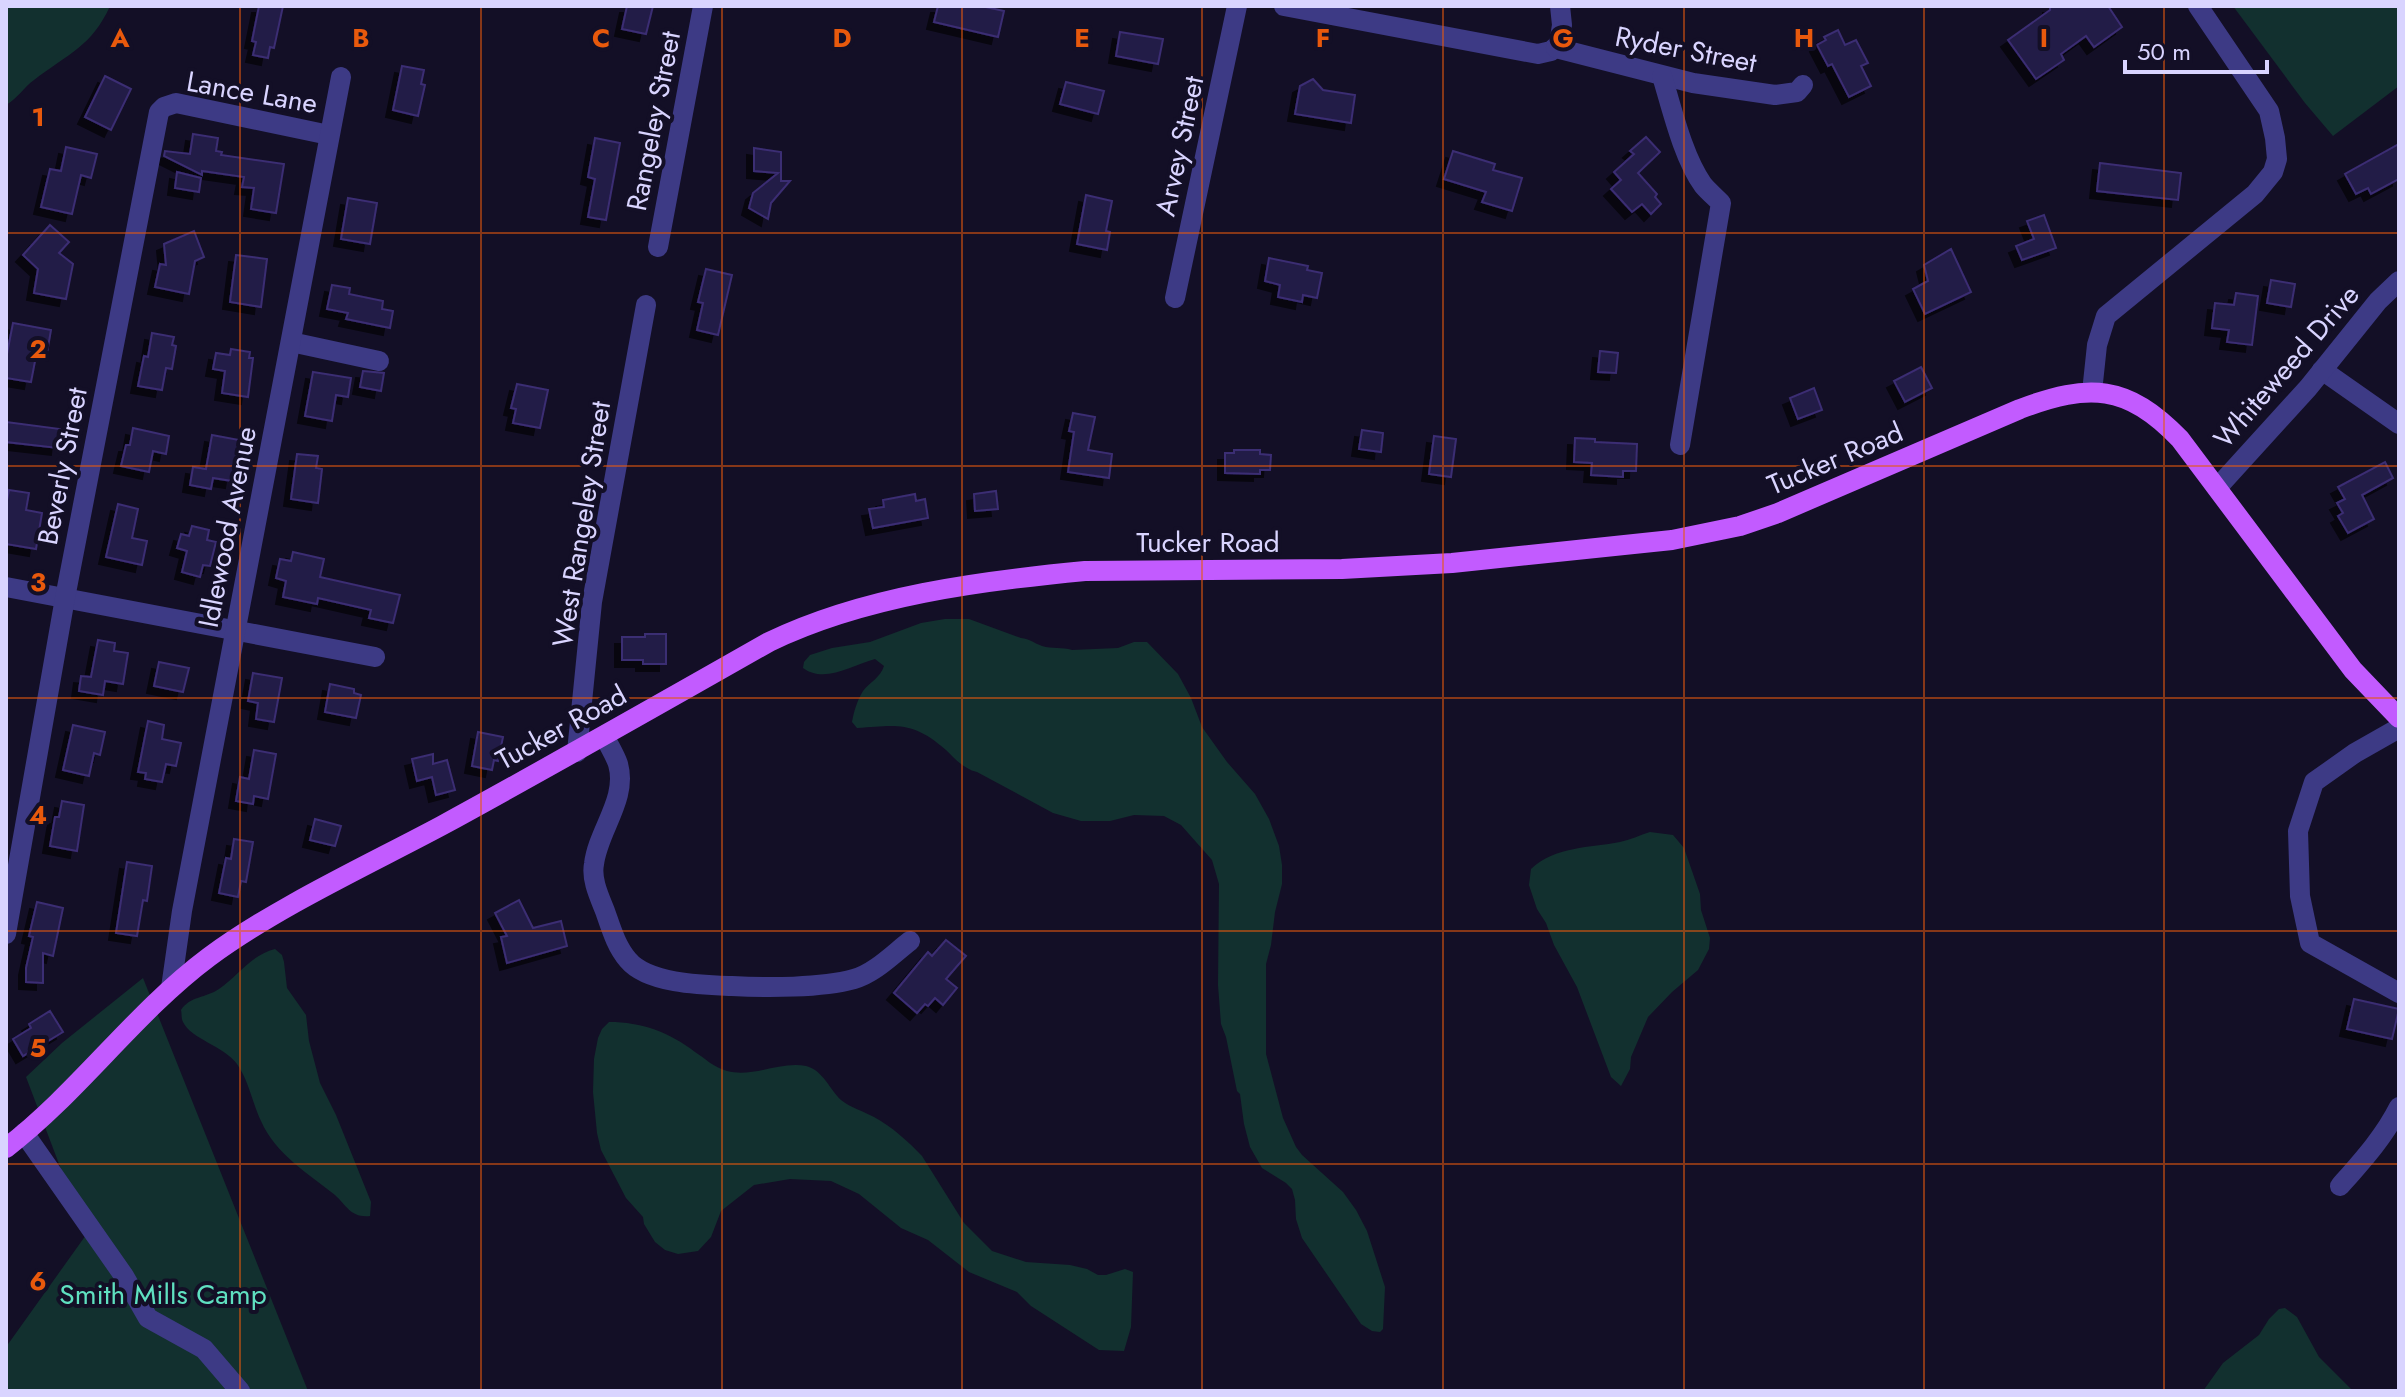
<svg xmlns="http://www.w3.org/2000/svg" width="2405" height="1397" viewBox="0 0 2405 1397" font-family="Jost,sans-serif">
  <defs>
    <filter id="shadow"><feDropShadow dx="-7" dy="7" stdDeviation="0" flood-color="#0009"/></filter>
  </defs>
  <rect width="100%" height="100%" fill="#130f26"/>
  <!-- green -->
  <g fill="#12302f">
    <path d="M6 6H110C92 46 68 54 34 80 24 87 17 99 6 105Z"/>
    <polygon points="2233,6 2399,6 2399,86 2333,136 2305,103"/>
    <path d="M945 619H969L1021 638C1030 639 1034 643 1042 646 1052 649 1062 647 1072 650L1118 648 1134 642H1147L1178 674 1191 698 1202 727 1227 762 1255 794 1269 819 1279 846 1282 865V884L1275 912 1271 945 1266 964V1054L1283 1118 1296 1147 1302 1155 1343 1192 1356 1210 1367 1231 1385 1287 1383 1329 1380 1332 1372 1331 1361 1324 1302 1238 1296 1219 1295 1200 1292 1189 1286 1183 1262 1168 1250 1147 1244 1124 1240 1094 1237 1091 1226 1037 1221 1024 1218 985 1219 884 1212 860 1181 825 1164 816 1134 815 1110 821H1081L1053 813 977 772C964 769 955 759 946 750 913 721 898 725 857 728L852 722C854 711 857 701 863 691 870 682 880 678 884 666L875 659C852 665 825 684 803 668L804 662 810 655 832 648 870 642 921 623Z"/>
    <path d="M1650 832 1673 835 1684 848 1700 894 1701 910 1710 938 1709 949 1698 970 1672 992 1648 1017 1631 1057 1630 1069 1621 1086 1611 1077 1577 987 1554 945 1546 923 1537 909 1529 885 1531 869C1555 846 1590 848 1620 842 1630 840 1640 835 1650 832Z"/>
    <path d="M275 949 282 955 284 962 287 988 306 1015 309 1041 320 1083 336 1115 371 1202 370 1216C351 1218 347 1206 335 1195 308 1173 276 1155 261 1121 252 1102 249 1081 237 1064 224 1046 191 1039 183 1022 181 1018 182 1014 181 1010 190 996 206 998 219 989 239 975 251 955 275 949Z"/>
    <polygon points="143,978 308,1391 6,1391 6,1347 86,1235 26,1077 62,1043"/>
    <path d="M609 1022C642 1022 669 1032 695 1052 706 1059 713 1067 727 1071 753 1078 780 1061 806 1066 823 1070 830 1090 841 1100 851 1108 863 1111 874 1117 891 1126 909 1142 922 1156L964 1223 992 1251 1026 1262 1070 1265 1087 1269 1098 1275H1106L1125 1269 1133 1272 1131 1327 1124 1351 1099 1350 1031 1306 1017 1292 969 1272 928 1240 901 1228 859 1194 831 1181 790 1179 754 1185 721 1211 711 1237 698 1251 678 1254 665 1250 655 1242 644 1224 643 1217 626 1198 601 1150 597 1133 593 1092 594 1059 598 1038 602 1029Z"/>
    <polygon points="2285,1308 2297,1317 2319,1357 2353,1391 2203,1391 2223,1363 2259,1335 2269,1319 2279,1309"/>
  </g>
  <!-- building -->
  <g fill="#241b47" stroke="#3b2d73" stroke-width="2" filter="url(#shadow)">
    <polygon points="259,6 283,6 274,48 270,47 268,58 253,55 256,42 252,41"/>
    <polygon points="627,6 653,6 646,34 622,29"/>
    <polygon points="938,6 981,6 1004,11 998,37 934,22"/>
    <polygon points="2050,6 2108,6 2122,27 2094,47 2086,36 2061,54 2064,60 2036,79 2008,40 2050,10"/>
    <polygon points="1838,30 1845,45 1856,40 1868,63 1861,66 1871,86 1849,97 1832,64 1828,66 1817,45 1826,40 1824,37"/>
    <polygon points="1120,32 1163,39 1158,64 1116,56"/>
    <polygon points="402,66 424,70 421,84 425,85 418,116 393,110"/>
    <polygon points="105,76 131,89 111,130 85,117"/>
    <polygon points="1313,79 1323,90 1355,95 1351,123 1295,114 1300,86"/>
    <polygon points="1066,82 1104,91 1098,114 1060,104"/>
    <polygon points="193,134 218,138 216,151 222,152 221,155 284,164 276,213 251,209 254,188 242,187 244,177 202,171 202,175 164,156 165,151 190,154"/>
    <polygon points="1646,137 1660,152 1638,173 1657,194 1655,197 1661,204 1651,214 1642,204 1632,212 1611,189 1621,180 1614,172 1634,154 1630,151"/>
    <polygon points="595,138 620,143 606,220 588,217 595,179 588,177"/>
    <polygon points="2399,144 2399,179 2371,194 2368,188 2356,194 2345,174"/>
    <polygon points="66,147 97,154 91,178 81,175 72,214 41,207 50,169 61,171"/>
    <polygon points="754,148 781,152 781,181 790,181 771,203 768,219 749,208 753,193 778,173 754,171"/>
    <polygon points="1453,151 1495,164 1493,170 1522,178 1512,211 1482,202 1486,192 1444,179"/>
    <polygon points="2100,163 2181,173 2178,200 2097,191"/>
    <polygon points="177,172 201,178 199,192 175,188"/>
    <polygon points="1086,195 1112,201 1106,231 1110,232 1107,250 1077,244"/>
    <polygon points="348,198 377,203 370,244 341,239"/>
    <polygon points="2044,215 2056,248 2022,260 2016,246 2034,239 2027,221"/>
    <polygon points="50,225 69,242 59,253 73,264 66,299 34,293 38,269 23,255"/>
    <polygon points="194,231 204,257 195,261 189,294 155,287 160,264 166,265 164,244"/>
    <polygon points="1951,249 1971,292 1925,314 1913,289 1928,281 1924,265"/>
    <polygon points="236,255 267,259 261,307 230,302"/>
    <polygon points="1269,258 1308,266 1307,270 1322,273 1317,298 1303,295 1302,302 1278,297 1280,285 1265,281"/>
    <polygon points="706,269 732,275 718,335 697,330 703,303 698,302"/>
    <polygon points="2271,280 2295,284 2291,307 2267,303"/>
    <polygon points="332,285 350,288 349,294 383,301 382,309 393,311 390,328 346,319 348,313 327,309"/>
    <polygon points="2236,293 2258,296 2252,345 2227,342 2229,330 2212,328 2215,303 2234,305"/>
    <polygon points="13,323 51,330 47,353 37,351 31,382 6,378 6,359"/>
    <polygon points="152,333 174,337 172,345 176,346 172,369 166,368 162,390 138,386 144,356 148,357"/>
    <polygon points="231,349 250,352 249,358 253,358 248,397 222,393 225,371 213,369 216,353 230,355"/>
    <polygon points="1600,351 1618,353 1616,373 1598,372"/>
    <polygon points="1921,367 1932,388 1905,402 1894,381"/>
    <polygon points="363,371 384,373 381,391 360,387"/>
    <polygon points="313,372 351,378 348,397 336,395 332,421 305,416"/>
    <polygon points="517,384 548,390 540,428 513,423 516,409 511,408"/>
    <polygon points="1814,388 1822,410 1798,419 1790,398"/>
    <polygon points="1073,413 1095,417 1088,450 1112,454 1109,478 1068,472 1074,432 1069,431"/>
    <polygon points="6,422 60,429 58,448 6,442"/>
    <polygon points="133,428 169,436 166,454 153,451 149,472 121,466 126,445 130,445"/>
    <polygon points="1362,430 1383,433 1381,452 1359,449"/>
    <polygon points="212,435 239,440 232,481 213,478 211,489 190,485 193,467 206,469"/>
    <polygon points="1434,436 1456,439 1451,477 1429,474"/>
    <polygon points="1575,438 1595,439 1595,442 1637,444 1636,471 1623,471 1623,477 1591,475 1592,463 1574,462"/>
    <polygon points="1234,450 1260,450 1260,454 1271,455 1270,470 1260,470 1260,474 1225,473 1225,453 1234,453"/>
    <polygon points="297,454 318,456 316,468 322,469 318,503 291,499"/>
    <polygon points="2385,462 2393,478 2362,495 2374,519 2348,533 2338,516 2343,513 2337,503 2345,499 2338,487"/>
    <polygon points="9,490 29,493 26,510 42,513 36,549 6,544 6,505"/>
    <polygon points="996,491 998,509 975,511 974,494"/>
    <polygon points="915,494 916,501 925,499 928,518 873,528 869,509 884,507 883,500"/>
    <polygon points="118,504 138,509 132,538 147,541 142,565 106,557"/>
    <polygon points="192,526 209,530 207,540 216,542 210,566 203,565 200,577 182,572 187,551 177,548 181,534 189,536"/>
    <polygon points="293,552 324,559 320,577 400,595 393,623 369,618 371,610 318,598 317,604 283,597 286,581 276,578 280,559 291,561"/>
    <polygon points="645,634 666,634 666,664 643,664 643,660 622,660 622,637 645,637"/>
    <polygon points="98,640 115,643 114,651 128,653 123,684 105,681 103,695 79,691 81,676 91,677"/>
    <polygon points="159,662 189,668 183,692 154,686"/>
    <polygon points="253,673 282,678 274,722 256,719 258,703 248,701"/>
    <polygon points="330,684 354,689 354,693 361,695 356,718 325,712"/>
    <polygon points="148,721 164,725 162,739 181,743 176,766 166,764 162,782 145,779 146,773 138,772"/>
    <polygon points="73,725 105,732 100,755 94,753 89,776 63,770"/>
    <polygon points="478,732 503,737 498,761 494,760 492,770 472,766"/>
    <polygon points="254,750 276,754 268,799 254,796 253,804 236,801 240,777 249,779"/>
    <polygon points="433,754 433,764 447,760 455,790 436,795 432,777 417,781 412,759"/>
    <polygon points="62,801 84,805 77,851 50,846 55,817 59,817"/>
    <polygon points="315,819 341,826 335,846 310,840"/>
    <polygon points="234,839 253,842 246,882 241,881 238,897 219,893 226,858 231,859"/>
    <polygon points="127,862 152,866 147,901 143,900 137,936 116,933"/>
    <polygon points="519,900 533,928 561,921 567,946 507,963 501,937 507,936 495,913"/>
    <polygon points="37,902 63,908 53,956 43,953 43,983 26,982 26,968 33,937 29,936"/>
    <polygon points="946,940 966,956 946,979 957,988 943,1005 935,998 928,1006 925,1004 917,1013 894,993 928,952 932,956"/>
    <polygon points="2354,999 2399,1009 2392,1039 2347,1029"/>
    <polygon points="50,1011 63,1032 23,1056 13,1039 31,1028 29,1024"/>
  </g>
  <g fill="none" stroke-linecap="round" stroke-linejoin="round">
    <!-- minor -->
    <g stroke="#3d3a85" stroke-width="20">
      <polyline points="1284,6 1538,54 1551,51 1559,44 1562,25 1560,6"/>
      <polyline points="1556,48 1693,83 1775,95 1797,92 1803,85"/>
      <path d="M1662 76C1672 109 1683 157 1703 185 1708 191 1715 197 1721 203L1680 445"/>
      <polyline points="658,247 703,6"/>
      <polyline points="1175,298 1237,6"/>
      <polyline points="291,342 379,361"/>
      <polyline points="2322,370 2399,424"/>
      <polyline points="2092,392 2097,345 2106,316 2255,194 2273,172 2277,159 2275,138 2269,111 2198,6"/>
      <polyline points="2217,488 2308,388 2378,301 2399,281"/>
      <polyline points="6,587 375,657"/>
      <polyline points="2399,728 2355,753 2314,782 2298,831 2300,896 2310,943 2399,993"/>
      <path d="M605 737C609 746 615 755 618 764 628 799 598 830 594 864 591 879 599 896 605 911 611 928 616 946 628 960 648 984 703 985 732 986 767 988 821 988 854 979 875 973 893 954 910 941"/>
      <polyline points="577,752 592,602 646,305"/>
      <polyline points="6,934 65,598 159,112 164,107 176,103 329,135"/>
      <polyline points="171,988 182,911 341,77"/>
      <polyline points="24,1133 124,1276 148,1318 204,1349 240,1391"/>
      <path d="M2340 1186C2362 1161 2384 1137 2399 1107"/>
    </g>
    <!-- major -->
    <path stroke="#c25bff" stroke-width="20" d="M6 1148C80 1091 134 1013 209 957 277 907 366 866 441 826 551 766 660 704 769 642 864 596 980 581 1085 571L1342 569 1452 563 1672 540 1740 526 1778 513 2020 409C2089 383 2127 384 2180 439L2353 670 2399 718"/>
  </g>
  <!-- grid -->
  <path fill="none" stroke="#e8590c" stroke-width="2" stroke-opacity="0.55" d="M240 6V1391M481 6V1391M722 6V1391M962 6V1391M1202 6V1391M1443 6V1391M1684 6V1391M1924 6V1391M2164 6V1391M6 233H2399M6 466H2399M6 698H2399M6 931H2399M6 1164H2399"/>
  <g text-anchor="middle" stroke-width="8" stroke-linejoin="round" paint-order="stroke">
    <!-- street labels -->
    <g font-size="28" fill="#d9d4ff" stroke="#130f26">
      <text transform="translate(1686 49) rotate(11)" y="10">Ryder Street</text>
      <text transform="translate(252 92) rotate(10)" y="10">Lance Lane</text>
      <text transform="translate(653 121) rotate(-79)" y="10">Rangeley Street</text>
      <text transform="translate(1179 146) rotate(-78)" y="10">Arvey Street</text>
      <text transform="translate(2286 366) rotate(-49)" y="10">Whiteweed Drive</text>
      <text transform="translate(1835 458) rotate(-23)" y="10">Tucker Road</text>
      <text transform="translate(62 466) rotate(-79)" y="10">Beverly Street</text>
      <text transform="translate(581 524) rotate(-81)" y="10">West Rangeley Street</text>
      <text transform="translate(227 527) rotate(-79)" y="10">Idlewood Avenue</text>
      <text x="1208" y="552">Tucker Road</text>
      <text transform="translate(561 727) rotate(-29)" y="10">Tucker Road</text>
    </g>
    <!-- park labels -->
    <g font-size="28" fill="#5fe0c0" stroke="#130f26">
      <text x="163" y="1304">Smith Mills Camp</text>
    </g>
  </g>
  <g font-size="26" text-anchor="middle" font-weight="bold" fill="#e8590c" stroke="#130f26" stroke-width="8" stroke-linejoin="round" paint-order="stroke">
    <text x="120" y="47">A</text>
    <text x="361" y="47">B</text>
    <text x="601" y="47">C</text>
    <text x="842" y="47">D</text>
    <text x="1082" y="47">E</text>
    <text x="1323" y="47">F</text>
    <text x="1563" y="47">G</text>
    <text x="1804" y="47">H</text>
    <text x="2044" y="47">I</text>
    <text x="38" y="126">1</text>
    <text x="38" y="358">2</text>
    <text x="38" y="591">3</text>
    <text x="38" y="824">4</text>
    <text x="38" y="1057">5</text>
    <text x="38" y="1290">6</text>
  </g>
  <!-- border -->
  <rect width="2405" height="1397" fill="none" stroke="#d9d4ff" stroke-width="16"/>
  <!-- scale -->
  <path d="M2125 60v12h142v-12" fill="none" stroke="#d9d4ff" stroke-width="4"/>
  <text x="2137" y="60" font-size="24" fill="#d9d4ff" stroke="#130f26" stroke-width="6" paint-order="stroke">50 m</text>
</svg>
